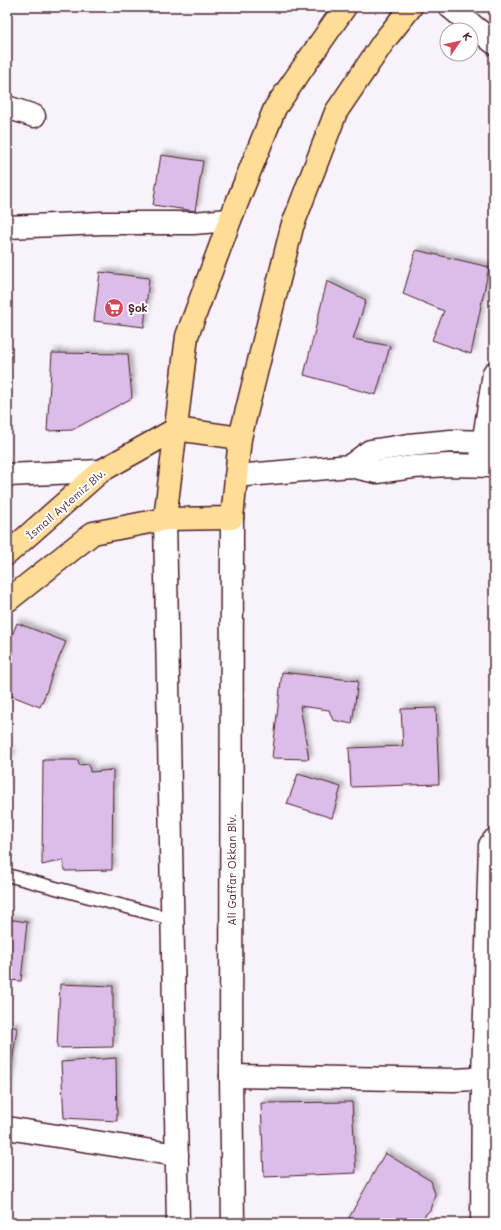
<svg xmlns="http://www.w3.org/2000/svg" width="501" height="1230" viewBox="0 0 501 1230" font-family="Mali,sans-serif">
  <defs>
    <filter id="shadow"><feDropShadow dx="3.5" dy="-3.5" stdDeviation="2" flood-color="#0004"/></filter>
  </defs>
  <rect width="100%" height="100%" fill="#f8f2fb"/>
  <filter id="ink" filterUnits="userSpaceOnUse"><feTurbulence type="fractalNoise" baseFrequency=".025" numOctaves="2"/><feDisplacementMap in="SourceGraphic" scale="8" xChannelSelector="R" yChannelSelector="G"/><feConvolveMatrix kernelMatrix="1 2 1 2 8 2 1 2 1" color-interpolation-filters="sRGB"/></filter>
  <g filter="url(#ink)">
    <!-- building -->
    <g fill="#dcbde9" stroke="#4a1f2b" filter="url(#shadow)">
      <polygon points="161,155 203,161 195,211 153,205"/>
      <polygon points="416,250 489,267 471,354 432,340 444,311 403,294"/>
      <polygon points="100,272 149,278 144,327 94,321"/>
      <polygon points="327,281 366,300 353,339 390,346 376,395 304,375"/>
      <polygon points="52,353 128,354 132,398 72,430 47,431"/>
      <polygon points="17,623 66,642 52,674 47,690 40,707 7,694 7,648"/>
      <polygon points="282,672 358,681 352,724 333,720 329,710 300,706 309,759 272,758"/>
      <polygon points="436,708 439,784 351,787 349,748 403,746 401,709"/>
      <polygon points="7,749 12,755 7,761"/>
      <polygon points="43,760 78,760 79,765 89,764 90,772 113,770 112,870 65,871 63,860 42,865"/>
      <polygon points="298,774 341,787 332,818 287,804"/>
      <polygon points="7,919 27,922 21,981 7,980"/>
      <polygon points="60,984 113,986 113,1047 57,1048"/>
      <polygon points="7,1025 17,1028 7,1099"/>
      <polygon points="116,1058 117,1121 64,1118 61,1062"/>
      <polygon points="352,1102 356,1173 264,1177 261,1103"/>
      <polygon points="385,1153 431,1181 435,1194 430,1210 417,1223 346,1223"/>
    </g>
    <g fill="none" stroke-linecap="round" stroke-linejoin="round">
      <!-- service casing -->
      <g stroke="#4a1f2b" stroke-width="15">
        <polyline id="service" points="7,875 172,919"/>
      </g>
      <!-- minor casing -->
      <g stroke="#4a1f2b" stroke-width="25">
        <g id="minor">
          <polyline points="450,7 494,43"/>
          <polyline points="7,107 34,116"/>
          <polyline points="7,227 102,223 193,223 230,220"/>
          <polyline points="480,465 494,373"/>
          <polyline points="7,475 101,471"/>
          <polyline points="231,1076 454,1080 494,1078"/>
          <polyline points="7,1128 177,1155"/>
          <polyline points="482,1223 483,1078 490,845 494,840"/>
        </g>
      </g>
      <!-- tertiary casing -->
      <g stroke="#4a1f2b" stroke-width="25">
        <g id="tertiary">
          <polyline points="350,466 370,451 409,445 451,441 494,442"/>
          <polyline points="236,476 350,466 377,472 413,467 449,465 494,466"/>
        </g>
      </g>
      <!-- secondary casing -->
      <g stroke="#4a1f2b" stroke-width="25">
        <g id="secondary">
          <polyline points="232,518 231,1076 233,1223"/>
          <polyline points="165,519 178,1223"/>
        </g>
      </g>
      <!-- primary casing -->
      <g stroke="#4a1f2b" stroke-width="25">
        <g id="primary">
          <polyline points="165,519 187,336 230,220 275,108 345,7"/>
          <polyline points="7,554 101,471 176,429 240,438"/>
          <polyline points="7,601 93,533 165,519 232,518 240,438 292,227 336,112 384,41 411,7"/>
        </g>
      </g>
      <!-- service -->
      <use href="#service" stroke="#fff" stroke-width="12"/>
      <!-- minor -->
      <use href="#minor" stroke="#fff" stroke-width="22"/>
      <!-- tertiary -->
      <use href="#tertiary" stroke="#fff" stroke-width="22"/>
      <!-- secondary -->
      <use href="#secondary" stroke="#fff" stroke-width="22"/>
      <!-- primary -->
      <use href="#primary" stroke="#fedd96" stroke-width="22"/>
    </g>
  </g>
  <!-- icons -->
  <defs>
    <g id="supermarket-disc" transform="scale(1)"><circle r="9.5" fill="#d1495b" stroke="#fff"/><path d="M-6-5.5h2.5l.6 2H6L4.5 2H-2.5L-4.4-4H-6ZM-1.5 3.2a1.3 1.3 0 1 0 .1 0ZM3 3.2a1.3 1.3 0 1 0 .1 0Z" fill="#fff"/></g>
  </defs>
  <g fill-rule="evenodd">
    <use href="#supermarket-disc" x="114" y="308"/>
  </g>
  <g text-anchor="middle" stroke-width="4" stroke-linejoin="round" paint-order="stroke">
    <!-- poi labels -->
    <g font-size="11" font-weight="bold" fill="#4a1f2b" stroke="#fff" text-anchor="start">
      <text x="128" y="312">Şok</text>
    </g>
    <!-- street labels -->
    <g font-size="11" fill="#4a1f2b" stroke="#fff">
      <text transform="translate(66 504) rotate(-41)" y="4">İsmail Aytemiz Blv.</text>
      <text transform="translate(232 870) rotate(-90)" y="4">Ali Gaffar Okkan Blv.</text>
    </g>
  </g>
  <!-- margin -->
  <rect width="501" height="1230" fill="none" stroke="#fff" stroke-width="24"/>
  <rect x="12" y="12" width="477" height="1206" fill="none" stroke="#4a1f2b" stroke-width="1.5" filter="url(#ink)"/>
  <!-- north arrow -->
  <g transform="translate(459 42) rotate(56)"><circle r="19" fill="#ffffff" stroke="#b7a5aa"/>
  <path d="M0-3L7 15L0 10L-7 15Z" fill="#d1495b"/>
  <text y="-6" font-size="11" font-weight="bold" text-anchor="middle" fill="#4a1f2b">K</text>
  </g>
</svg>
